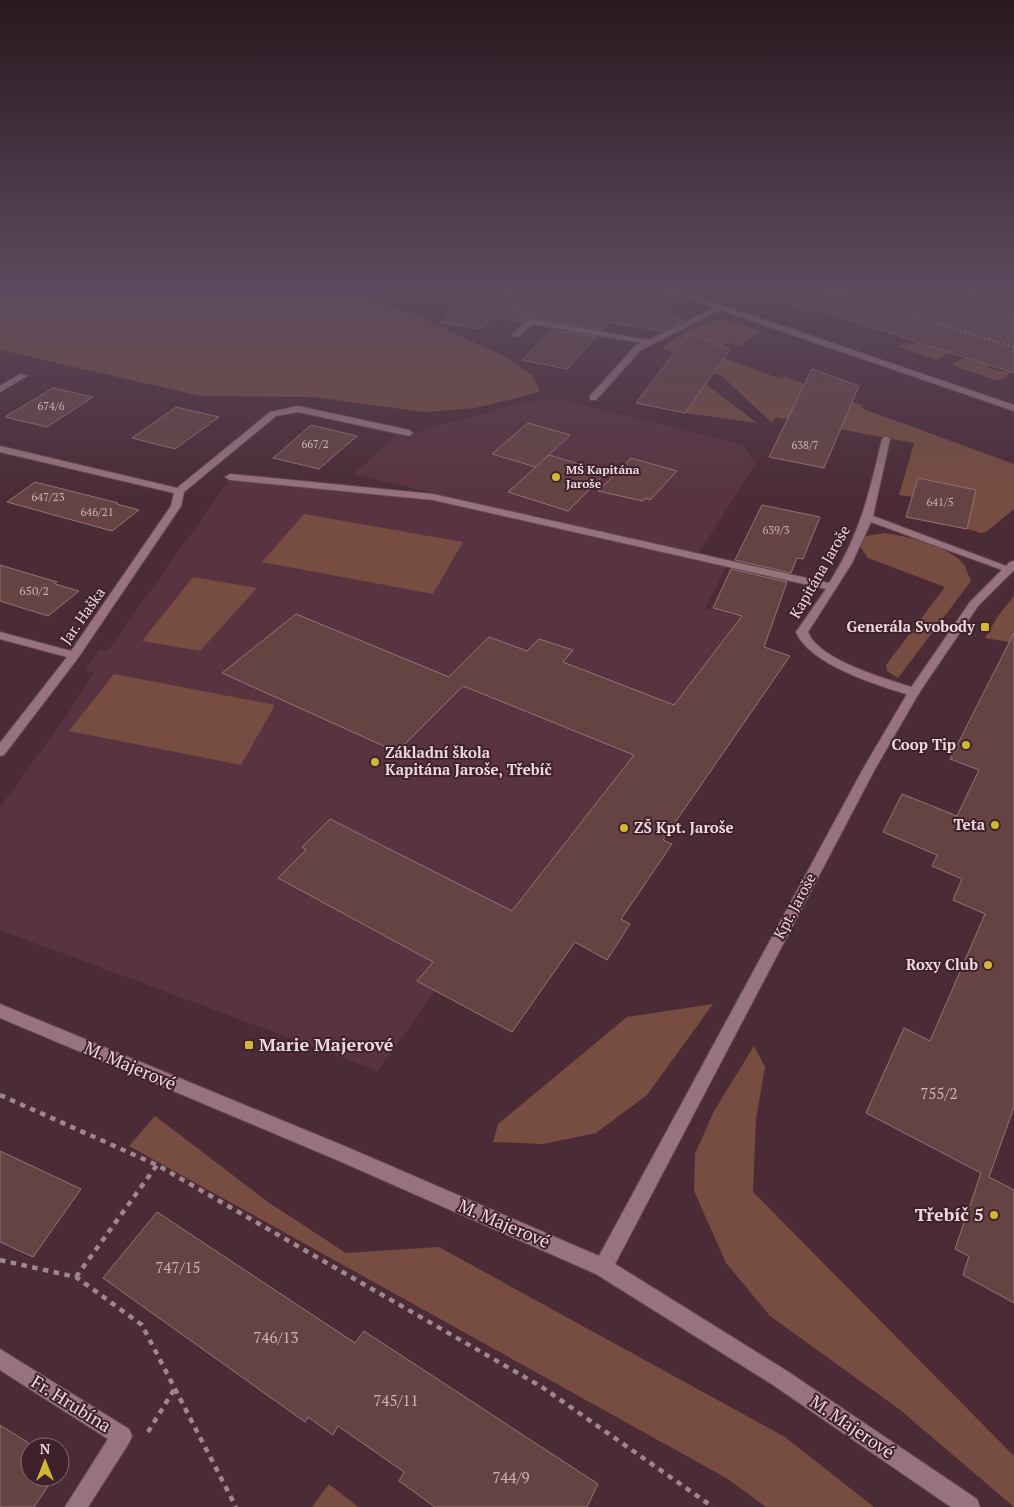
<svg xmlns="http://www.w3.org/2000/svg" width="1014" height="1507" viewBox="0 0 1014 1507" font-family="'PT Serif',serif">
  <rect width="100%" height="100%" fill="#4b2b36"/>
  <!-- built -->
  <g fill="#593340">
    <polygon points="552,398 743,445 755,464 746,480 697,555 626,538 626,536 607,532 606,533 552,521 553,519 534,515 533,517 353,474 397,435 409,438 418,432 506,407"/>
    <polygon points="228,479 442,502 698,561 715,561 728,564 705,608 743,617 739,638 790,656 663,840 672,844 657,865 636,879 647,884 621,919 630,924 607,960 575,943 512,1032 435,991 378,1071 0,930 0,807 66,717 94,672 85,671 99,649 108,650 225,486"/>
  </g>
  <!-- green -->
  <g fill="#764d40">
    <polygon points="0,286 341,286 413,314 506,357 533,376 540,392 475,408 424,412 313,397 201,396 0,350"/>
    <path d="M724 319 763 332 739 346 728 342 709 352 781 379 785 377 864 406 861 408 1014 464V509L986 532 981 533 967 529 976 490 918 478 912 497 899 495 914 443 775 417 772 423 723 377 663 348C680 333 703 322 724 319Z"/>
    <polygon points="907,342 912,344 916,342 950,352 937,360 898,347"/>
    <polygon points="965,357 990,365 987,368 1010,373 998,381 952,365"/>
    <polygon points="705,383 757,423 685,413"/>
    <polygon points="304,514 463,542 433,594 262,562"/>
    <path d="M885 533C906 536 953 547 965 566 967 571 969 576 971 581L898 678 887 671 886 665 945 587 868 558 859 545 866 536Z"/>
    <polygon points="193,577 257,588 200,651 142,641"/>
    <polygon points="1014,596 1014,634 1009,642 985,638 998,616"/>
    <polygon points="114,674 275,705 241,765 69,731"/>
    <polygon points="713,1004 647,1095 596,1133 543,1144 493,1142 498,1124 627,1017"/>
    <polygon points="754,1046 765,1067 756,1119 753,1192 1014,1456 1014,1507 899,1409 770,1316 726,1263 694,1191 695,1154 714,1111"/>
    <polygon points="155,1116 268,1202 346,1253 439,1247 785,1437 874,1507 766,1507 728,1479 129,1146"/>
    <polygon points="329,1484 358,1507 312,1507"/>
  </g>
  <!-- building -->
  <g fill="#654343" stroke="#987273">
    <polygon points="479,286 588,286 630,301 632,286 652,286 678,297 665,314 684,320 662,331 610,322 603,330 530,317 523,322 493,317 481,329 440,322"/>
    <polygon points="751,286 955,286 1014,302 1014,373 818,310 814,312 750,292"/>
    <polygon points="553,330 596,337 567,369 522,360"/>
    <polygon points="689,334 730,349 685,413 636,403"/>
    <polygon points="812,369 859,386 824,468 769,457"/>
    <polygon points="53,388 93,397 47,427 5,417"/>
    <polygon points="176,407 219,417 175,449 132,438"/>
    <polygon points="528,423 570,435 536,467 492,454"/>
    <polygon points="311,425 357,436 319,469 273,458"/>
    <polygon points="549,455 607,472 568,511 508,492"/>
    <polygon points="631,458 677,471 650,500 645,498 643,501 598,491"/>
    <polygon points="918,478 976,490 967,529 906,517"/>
    <polygon points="35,482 118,503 117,504 139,510 112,531 7,502"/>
    <polygon points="762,505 820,517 803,559 797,558 791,573 735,560"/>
    <polygon points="0,565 57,582 55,584 79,591 48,616 0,601"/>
    <polygon points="731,569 787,582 764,647 790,656 663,840 672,844 621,919 630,924 607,960 575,942 512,1032 417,981 433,962 278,878 306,850 302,847 330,819 512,911 634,755 463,686 397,752 222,673 296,614 449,677 489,637 527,651 539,639 573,650 563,662 674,705 742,616 713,608"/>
    <polygon points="1014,633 1014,1107 989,1177 1014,1190 1014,1303 963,1275 969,1256 955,1249 981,1173 866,1113 904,1028 930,1041 985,914 953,900 962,879 932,866 937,855 883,832 902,794 957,816 979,770 950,759"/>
    <polygon points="0,1151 81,1189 33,1257 0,1242"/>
    <polygon points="157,1212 355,1343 364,1331 598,1484 587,1507 435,1507 399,1481 404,1472 338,1426 333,1435 308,1417 305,1422 103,1278"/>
    <polygon points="0,1425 35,1447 30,1447 30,1477 54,1477 34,1507 0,1507"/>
  </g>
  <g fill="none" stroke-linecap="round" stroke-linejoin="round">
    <!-- lane casing -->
    <g stroke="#644a53" stroke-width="2">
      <g id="lane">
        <polygon points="995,286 1014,289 1014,293 995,288"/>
        <polygon points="0,1349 129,1429 132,1436 129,1443 88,1507 65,1507 108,1439 0,1370"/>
      </g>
    </g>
    <!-- street casing -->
    <g stroke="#644a53" stroke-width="2">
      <g id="street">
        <polygon points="654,286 665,286 1014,405 1014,411 720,310 641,350 596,400 590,400 590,396 635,346 642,343 532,324 518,337 511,335 530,319 649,340 714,308"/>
        <polygon points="20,374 27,376 0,392 0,386"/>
        <polygon points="298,406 409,430 413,433 409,436 298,412 276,416 184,492 181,506 78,658 4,755 0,756 0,743 67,657 0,639 0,632 71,651 171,506 174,493 0,452 0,446 177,488 270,412"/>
        <path d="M886 436 890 439 873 516 1014 569 1013 571H1005L871 522 852 563 808 632C819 661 890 680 918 689L920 692 918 695 914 696C881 687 810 665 796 632L826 589 433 500 230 480 225 477 230 474 433 494 829 583C860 535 869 494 882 439Z"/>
      </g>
    </g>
    <!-- secondary casing -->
    <g stroke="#644a53" stroke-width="2">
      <polygon id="secondary" points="1014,561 1014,570 978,606 919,693 875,769 615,1264 787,1371 977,1499 980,1507 951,1507 773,1385 596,1274 337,1160 0,1018 0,1004 349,1148 599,1256 863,769 910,689 970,602 1010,562"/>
    </g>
    <!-- path-far1 -->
    <g stroke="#a0868e" stroke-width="2" stroke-dasharray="2.5 2.5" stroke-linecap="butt">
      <polyline points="491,286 509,295 516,304 514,308"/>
      <polyline points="811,286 1014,347"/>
    </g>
    <!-- path -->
    <g stroke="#a0868e" stroke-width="4.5" stroke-dasharray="5.5 5.5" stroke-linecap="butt">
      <polyline points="0,1095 157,1165 542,1387 713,1507"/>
      <polyline points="0,1260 76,1277 142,1325 236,1507"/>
      <polyline points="76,1277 157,1165"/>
      <polyline points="148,1432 175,1388"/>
    </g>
    <!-- lane -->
    <use href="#lane" fill="#98737e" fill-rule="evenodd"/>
    <!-- street -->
    <use href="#street" fill="#98737e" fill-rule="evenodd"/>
    <!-- secondary -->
    <use href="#secondary" fill="#98737e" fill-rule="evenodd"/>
  </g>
  <!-- sky -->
  <linearGradient id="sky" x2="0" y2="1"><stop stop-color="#29181e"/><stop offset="0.58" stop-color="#5b4a5d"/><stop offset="1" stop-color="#5b4a5d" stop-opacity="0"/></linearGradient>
  <rect width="1014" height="497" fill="url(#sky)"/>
  <!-- markers -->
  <g fill="#d4b635" stroke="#3f212c" stroke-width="2">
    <circle cx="556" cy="477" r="5"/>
    <rect x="980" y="622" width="10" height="10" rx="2.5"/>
    <circle cx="966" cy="745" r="5"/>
    <circle cx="375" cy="762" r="5"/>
    <circle cx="995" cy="825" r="5"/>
    <circle cx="624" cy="828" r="5"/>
    <circle cx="988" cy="965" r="5"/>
    <rect x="244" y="1040" width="10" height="10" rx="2.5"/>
    <circle cx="994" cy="1215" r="5"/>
  </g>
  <g text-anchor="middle" stroke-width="4" stroke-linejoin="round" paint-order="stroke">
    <!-- far-number labels -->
    <g font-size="11" fill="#cbb3b7">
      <text x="51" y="410">674/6</text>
      <text x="315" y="448">667/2</text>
      <text x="805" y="449">638/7</text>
      <text x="48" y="501">647/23</text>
      <text x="940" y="506">641/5</text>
      <text x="97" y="516">646/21</text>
      <text x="776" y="534">639/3</text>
    </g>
    <!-- far-poi labels -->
    <g font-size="12" font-weight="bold" fill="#edd8de" stroke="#3f212c" text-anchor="start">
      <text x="566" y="474">MŠ Kapitána<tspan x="566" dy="14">Jaroše</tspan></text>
    </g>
    <!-- number labels -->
    <g font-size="12" fill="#cbb3b7">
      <text x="34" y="595">650/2</text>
    </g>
    <!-- street labels -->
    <g font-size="15" fill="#edd8de" stroke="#3f212c">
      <text transform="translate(820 572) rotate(-60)" y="5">Kapitána Jaroše</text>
      <text transform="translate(83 616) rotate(-55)" y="5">Jar. Haška</text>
      <text transform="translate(795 906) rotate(-62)" y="5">Kpt. Jaroše</text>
    </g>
    <!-- poi labels -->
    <g font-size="15" font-weight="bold" fill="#edd8de" stroke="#3f212c" text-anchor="end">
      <text x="975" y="632">Generála Svobody</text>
      <text x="956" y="750">Coop Tip</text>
      <text x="385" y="758" text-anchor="start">Základní škola<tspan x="385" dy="17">Kapitána Jaroše, Třebíč</tspan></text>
      <text x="985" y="830">Teta</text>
      <text x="634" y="833" text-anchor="start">ZŠ Kpt. Jaroše</text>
      <text x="978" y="970">Roxy Club</text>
    </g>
    <!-- near-number labels -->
    <g font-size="15" fill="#cbb3b7">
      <text x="939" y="1099">755/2</text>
      <text x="178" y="1273">747/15</text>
      <text x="276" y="1343">746/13</text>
      <text x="396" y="1406">745/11</text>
      <text x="511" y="1483">744/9</text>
    </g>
    <!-- near-poi labels -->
    <g font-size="18" font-weight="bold" fill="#edd8de" stroke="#3f212c" text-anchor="start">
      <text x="259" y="1051">Marie Majerové</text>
      <text x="984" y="1221" text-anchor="end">Třebíč 5</text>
    </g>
    <!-- near-street labels -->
    <g font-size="18" fill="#edd8de" stroke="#3f212c">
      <text transform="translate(130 1066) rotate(23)" y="6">M. Majerové</text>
      <text transform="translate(504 1224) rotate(23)" y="6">M. Majerové</text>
      <text transform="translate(71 1404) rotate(32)" y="6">Fr. Hrubína</text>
      <text transform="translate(852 1427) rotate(34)" y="6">M. Majerové</text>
    </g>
  </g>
  <!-- north arrow -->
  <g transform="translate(45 1462)"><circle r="24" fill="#3f212c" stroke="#856a73"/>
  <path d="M0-4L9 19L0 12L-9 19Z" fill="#d4b635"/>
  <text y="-8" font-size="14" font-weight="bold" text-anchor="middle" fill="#edd8de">N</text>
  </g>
</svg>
